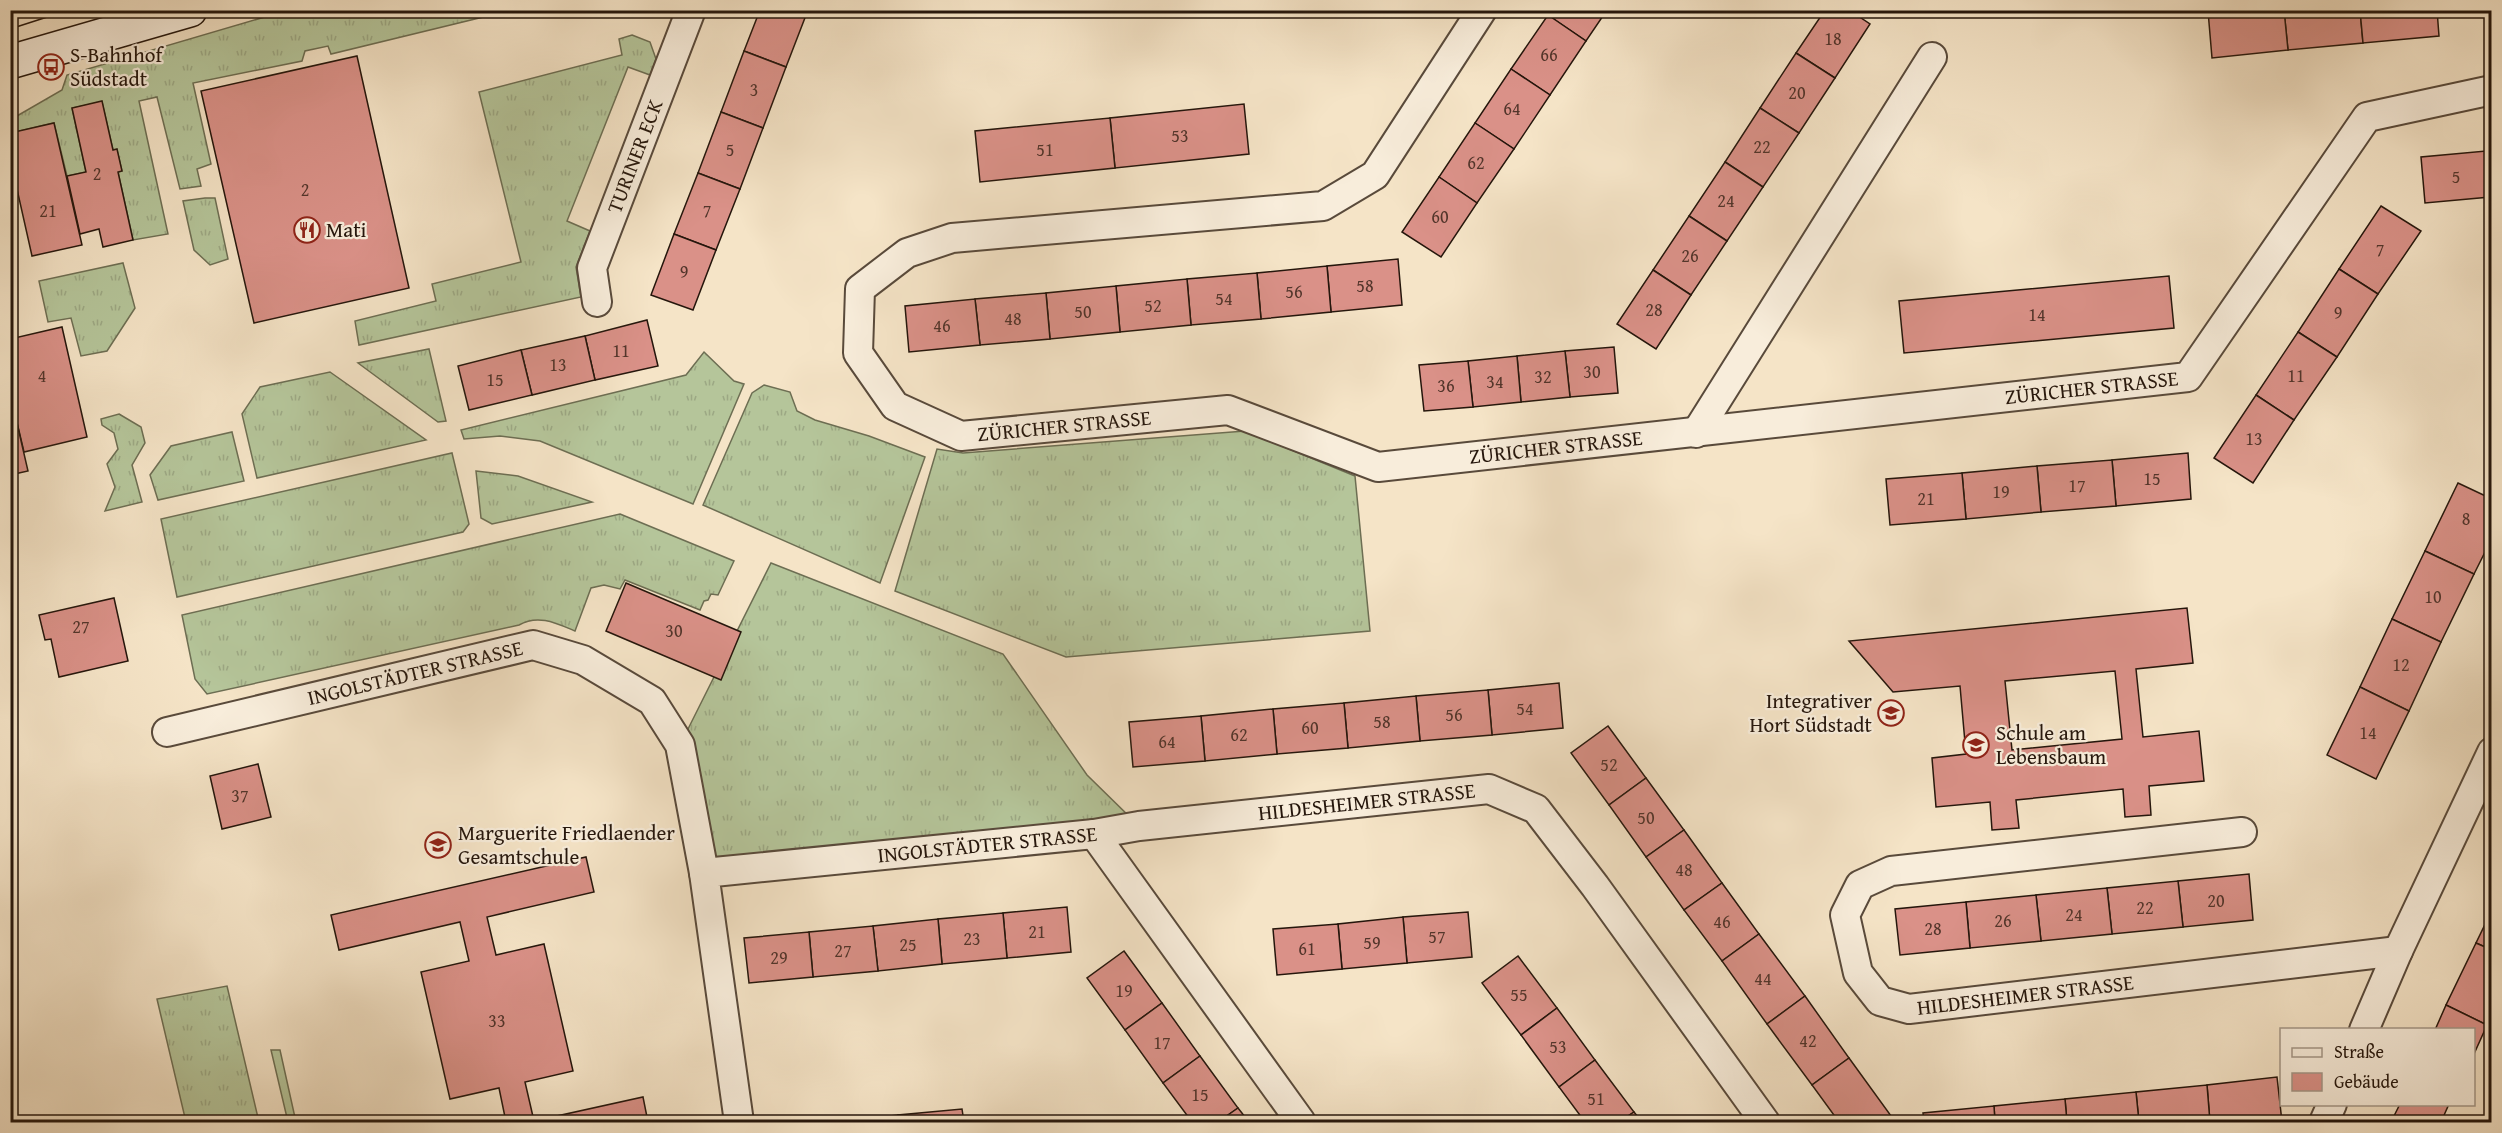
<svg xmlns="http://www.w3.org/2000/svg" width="2502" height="1133" viewBox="0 0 2502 1133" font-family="'Gentium Book Plus',serif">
  <defs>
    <pattern id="grass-tufts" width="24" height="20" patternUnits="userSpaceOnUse" patternTransform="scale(1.5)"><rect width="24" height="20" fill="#b5c59a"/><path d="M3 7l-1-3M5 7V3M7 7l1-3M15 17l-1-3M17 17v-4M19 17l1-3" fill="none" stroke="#9ca884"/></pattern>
  </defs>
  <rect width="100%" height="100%" fill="#f5e4c7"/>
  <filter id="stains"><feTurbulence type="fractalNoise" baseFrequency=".00333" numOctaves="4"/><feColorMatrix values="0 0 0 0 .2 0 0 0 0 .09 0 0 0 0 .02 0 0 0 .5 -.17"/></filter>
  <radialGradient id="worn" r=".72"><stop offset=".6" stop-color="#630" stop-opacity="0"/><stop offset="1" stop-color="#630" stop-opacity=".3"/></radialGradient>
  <!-- grass -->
  <g fill="url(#grass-tufts)" stroke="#6d6e53" stroke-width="1.5">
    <polygon points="285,11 508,11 331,54 328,46 305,51 302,61 193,83 211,164 197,169 201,186 180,189 157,97 139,101 168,234 133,240 118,172 122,171 117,150 113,150 102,102 72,108 86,172 67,176 54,123 11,133 10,120 62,90 67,75"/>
    <polygon points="632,35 650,42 656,59 650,75 628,67 567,221 590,231 576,267 581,297 359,345 355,321 436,301 432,284 521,262 479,92 622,55 619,39"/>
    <polygon points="205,198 215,198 228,259 210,265 194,250 183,201"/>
    <polygon points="123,263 135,308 107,351 81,356 71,318 48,322 39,281"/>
    <polygon points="429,349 446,421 438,422 358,363"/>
    <polygon points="704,352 734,381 744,384 693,504 540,441 500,436 464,439 461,430 686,375"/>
    <polygon points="330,372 426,440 257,478 242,414 260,387"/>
    <polygon points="764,385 790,392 797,411 815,420 869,436 925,457 880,583 703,505 752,393"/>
    <polygon points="119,414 141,427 145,443 132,465 142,502 105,511 115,487 107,464 118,449 114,433 102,425 101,419"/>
    <polygon points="1245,431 1355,476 1370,631 1066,657 895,591 937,449 963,453"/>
    <polygon points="232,432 244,481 158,500 150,475 171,446"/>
    <polygon points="452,453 469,524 463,532 177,597 161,519"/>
    <polygon points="476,471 518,476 592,502 492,524 481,518"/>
    <path d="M620 514 734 561 718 595 711 594 708 600 704 601 700 610 625 580 620 589 604 585 591 588 575 631C556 623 538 614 519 625L207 694 195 679 182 615Z"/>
    <polygon points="771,563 1003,654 1087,775 1139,826 704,873 680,745"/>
    <polygon points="227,986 259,1122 186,1122 157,999"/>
  </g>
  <!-- garden -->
  <polygon fill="#b5c59a" stroke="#6d6e53" stroke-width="1.5" points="271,1050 280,1050 296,1122 288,1122"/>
  <!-- building -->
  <g fill="#da9188" stroke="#25160c" stroke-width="1.5" fill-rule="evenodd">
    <polygon points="760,10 808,10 786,67 744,51"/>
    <polygon points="1551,10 1607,10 1586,41 1548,15"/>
    <polygon points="1825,10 1849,10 1870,24 1835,78 1796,53"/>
    <polygon points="2284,10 2360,10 2363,43 2288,50"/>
    <polygon points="2284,10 2288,50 2212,58 2208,11"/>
    <polygon points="2360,10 2437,10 2439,36 2363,43"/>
    <polygon points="1548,15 1586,41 1550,95 1511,69"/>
    <polygon points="744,51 786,67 763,128 721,112"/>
    <polygon points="1796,53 1835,78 1799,133 1760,108"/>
    <polygon points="357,56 409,288 254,323 201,91"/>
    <polygon points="1511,69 1550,95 1514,149 1475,123"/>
    <polygon points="102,101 113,150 117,149 122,171 118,172 133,240 103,247 99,229 80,234 67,176 86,172 72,108"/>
    <polygon points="1244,104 1249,154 1115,168 1110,118"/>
    <polygon points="1760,108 1799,133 1763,187 1725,162"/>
    <polygon points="721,112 763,128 740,189 698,173"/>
    <polygon points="1110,118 1115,168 980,182 975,131"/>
    <polygon points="54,123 82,245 32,256 10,158 10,133"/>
    <polygon points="1475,123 1514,149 1477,203 1439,177"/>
    <polygon points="2492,150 2492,197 2490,197 2486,151"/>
    <polygon points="2486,151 2490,197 2425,203 2421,157"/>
    <polygon points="1725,162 1763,187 1727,241 1689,216"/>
    <polygon points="698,173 740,189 716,250 674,234"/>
    <polygon points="1439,177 1477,203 1441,257 1402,232"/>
    <polygon points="2381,206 2421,231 2378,294 2339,269"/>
    <polygon points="1689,216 1727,241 1691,295 1653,270"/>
    <polygon points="674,234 716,250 693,310 651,295"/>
    <polygon points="1398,259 1402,305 1331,312 1327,266"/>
    <polygon points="1327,266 1331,312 1261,319 1257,273"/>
    <polygon points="2339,269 2378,294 2337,357 2298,332"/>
    <polygon points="1653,270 1691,295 1656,349 1617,324"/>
    <polygon points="1257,273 1261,319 1191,325 1187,279"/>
    <polygon points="2169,276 2174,328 1904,353 1899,301"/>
    <polygon points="1187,279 1191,325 1120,332 1116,286"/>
    <polygon points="1116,286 1120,332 1050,339 1046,293"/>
    <polygon points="1046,293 1050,339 980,345 975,299"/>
    <polygon points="975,299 980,345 909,352 905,306"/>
    <polygon points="647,320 658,366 595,380 585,336"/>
    <polygon points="62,327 87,437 24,452 10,393 10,339"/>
    <polygon points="2298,332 2337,357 2294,420 2256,395"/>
    <polygon points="585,336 595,380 532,395 521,350"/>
    <polygon points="1614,347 1618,393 1570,397 1565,351"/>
    <polygon points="521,350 532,395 469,410 458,366"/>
    <polygon points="1565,351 1570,397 1521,402 1517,356"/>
    <polygon points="1517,356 1521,402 1473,407 1468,361"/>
    <polygon points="1468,361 1473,407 1424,411 1419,365"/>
    <polygon points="10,393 28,471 10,475"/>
    <polygon points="2256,395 2294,420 2253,483 2214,458"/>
    <polygon points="2188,453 2191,499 2116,506 2112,460"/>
    <polygon points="2112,460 2116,506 2041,512 2037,466"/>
    <polygon points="2037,466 2041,512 1966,519 1962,473"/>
    <polygon points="1962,473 1966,519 1890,525 1886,479"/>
    <polygon points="2458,483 2492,499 2492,538 2474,574 2425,551"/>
    <polygon points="2425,551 2474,574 2441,642 2392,619"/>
    <polygon points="626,583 741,632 721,680 606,631"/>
    <polygon points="114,598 128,661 59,677 51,639 45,640 39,615"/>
    <path d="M2187 608 2193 663 2136 669 2143 737 2199 731 2204 781 2149 786 2151 815 2125 817 2123 789 2016 800 2019 828 1992 830 1990 802 1936 807 1932 758 1966 754 1960 686 1893 692 1849 641ZM2115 671 2122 739 2012 750 2005 681Z"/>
    <polygon points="2392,619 2441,642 2409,711 2360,687"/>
    <polygon points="1559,683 1563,728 1492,735 1488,690"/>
    <polygon points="2360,687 2409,711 2376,779 2327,755"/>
    <polygon points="1488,690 1492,735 1420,741 1416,696"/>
    <polygon points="1416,696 1420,741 1348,748 1344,703"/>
    <polygon points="1344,703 1348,748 1277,754 1273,709"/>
    <polygon points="1273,709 1277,754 1205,761 1201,716"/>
    <polygon points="1201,716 1205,761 1133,767 1129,722"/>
    <polygon points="1608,726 1646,778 1609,805 1571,753"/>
    <polygon points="258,764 271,817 222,829 210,776"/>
    <polygon points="1646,778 1684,830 1646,857 1609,805"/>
    <polygon points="1684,830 1722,883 1684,910 1646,857"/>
    <polygon points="586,857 594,892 487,917 496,955 544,944 573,1071 525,1082 534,1121 643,1097 648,1122 506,1122 499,1088 450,1099 421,972 469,961 460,922 339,950 331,915"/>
    <polygon points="2249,874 2253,920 2183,927 2178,881"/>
    <polygon points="2178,881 2183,927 2112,934 2107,888"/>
    <polygon points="1722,883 1759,934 1722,961 1684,910"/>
    <polygon points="2107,888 2112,934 2041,941 2036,895"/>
    <polygon points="2036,895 2041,941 1970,948 1966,902"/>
    <polygon points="1966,902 1970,948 1900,955 1895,909"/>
    <polygon points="1067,907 1071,952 1007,958 1003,913"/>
    <polygon points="2492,910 2492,950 2476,943"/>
    <polygon points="1468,912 1472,957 1407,963 1403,917"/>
    <polygon points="1003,913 1007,958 942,964 938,919"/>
    <polygon points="1403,917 1407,963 1342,969 1338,924"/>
    <polygon points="938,919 942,964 878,971 873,926"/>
    <polygon points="1338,924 1342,969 1277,975 1273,929"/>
    <polygon points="873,926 878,971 813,977 809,932"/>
    <polygon points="809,932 813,977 749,983 744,938"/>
    <polygon points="1759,934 1805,996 1767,1024 1722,961"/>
    <polygon points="2476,943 2492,950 2492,1016 2487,1025 2446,1005"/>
    <polygon points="1124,951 1162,1003 1125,1030 1087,978"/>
    <polygon points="1518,956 1557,1008 1521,1035 1482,983"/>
    <polygon points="1805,996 1849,1058 1812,1085 1767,1024"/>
    <polygon points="1162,1003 1200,1056 1163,1083 1125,1030"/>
    <polygon points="2446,1005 2487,1025 2474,1054 2474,1030 2435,1030"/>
    <polygon points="1557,1008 1595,1060 1559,1087 1521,1035"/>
    <polygon points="1200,1056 1238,1108 1218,1122 1192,1122 1163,1083"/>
    <polygon points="1849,1058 1894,1120 1891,1122 1839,1122 1812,1085"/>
    <polygon points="1595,1060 1634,1112 1619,1122 1585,1122 1559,1087"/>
    <polygon points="2277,1077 2282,1122 2210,1122 2207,1085"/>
    <polygon points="2207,1085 2210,1122 2139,1122 2136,1092"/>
    <polygon points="2136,1092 2139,1122 2067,1122 2065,1099"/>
    <polygon points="2065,1099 2067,1122 1995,1122 1994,1106"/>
    <polygon points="2400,1104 2449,1104 2441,1122 2391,1122"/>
    <polygon points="1994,1106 1995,1122 1924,1122 1923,1113"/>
    <polygon points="1238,1108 1249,1122 1218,1122"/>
    <polygon points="962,1109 964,1122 898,1122 898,1115"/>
    <polygon points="1634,1112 1642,1122 1619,1122"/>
    <polygon points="898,1115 898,1122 833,1122"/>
  </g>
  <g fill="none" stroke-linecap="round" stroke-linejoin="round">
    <!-- street casing -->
    <g stroke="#594a3b" stroke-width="32">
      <g id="street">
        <path id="s1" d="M1482 10 1375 175 1323 206 952 238 907 253 860 289 858 353 895 406 961 436 1228 410 1378 467 2188 377 2367 117 2492 90"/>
        <path id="s2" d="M597 302 592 268 691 10"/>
        <polyline points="1696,433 1932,57"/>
        <path id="s3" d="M167 732 533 645 583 660 652 701 680 745 704 873"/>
        <path id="s4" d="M2242 832 1891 871 1860 885 1845 915 1858 973 1880 1001 1909 1009 2398 951"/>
        <polyline points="1094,834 1301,1122"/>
        <polyline points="2364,1030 2398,951 2492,752"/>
        <path id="s5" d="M739 1122 704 873 1094 834 1139 826 1489 789 1536 809 1595 886 1765 1122"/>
        <polyline points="2324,1122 2332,1104"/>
      </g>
    </g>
    <!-- secondary casing -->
    <g stroke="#25160c" stroke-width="36">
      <polyline id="secondary" points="10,62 190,10"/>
    </g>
    <!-- street -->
    <use href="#street" stroke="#f8eddb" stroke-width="28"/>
    <!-- secondary -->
    <use href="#secondary" stroke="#f8eddb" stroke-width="33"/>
    <!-- tram -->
    <g stroke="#25160c" stroke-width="1.5">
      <polyline points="10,13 20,10"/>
      <polyline points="10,29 69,10"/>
    </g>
  </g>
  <!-- icons -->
  <defs>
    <g id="bus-ring" transform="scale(1.35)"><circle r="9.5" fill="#f8eddb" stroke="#8f2418" stroke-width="1.5"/><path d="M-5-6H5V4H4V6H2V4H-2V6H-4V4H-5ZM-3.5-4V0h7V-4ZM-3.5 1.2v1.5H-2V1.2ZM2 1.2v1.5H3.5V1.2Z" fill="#8f2418"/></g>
    <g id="restaurant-ring" transform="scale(1.35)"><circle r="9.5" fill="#f8eddb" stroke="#8f2418" stroke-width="1.5"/><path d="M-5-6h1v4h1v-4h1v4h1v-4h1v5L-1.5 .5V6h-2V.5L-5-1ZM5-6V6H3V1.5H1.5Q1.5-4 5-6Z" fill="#8f2418"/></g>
    <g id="school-ring" transform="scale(1.35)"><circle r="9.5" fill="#f8eddb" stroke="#8f2418" stroke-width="1.5"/><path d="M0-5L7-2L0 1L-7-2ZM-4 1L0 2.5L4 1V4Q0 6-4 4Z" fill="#8f2418"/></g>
  </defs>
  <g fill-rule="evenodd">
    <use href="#bus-ring" x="51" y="67"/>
    <use href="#restaurant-ring" x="307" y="230"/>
    <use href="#school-ring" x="1891" y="713"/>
    <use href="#school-ring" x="1976" y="745"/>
    <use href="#school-ring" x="438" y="845"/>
  </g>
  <g text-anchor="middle" stroke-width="4.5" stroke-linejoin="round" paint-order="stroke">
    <!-- number labels -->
    <g font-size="18" fill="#52352b">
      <text x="1833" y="45">18</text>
      <text x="1549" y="61">66</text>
      <text x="754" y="96">3</text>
      <text x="1797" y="99">20</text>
      <text x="1512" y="115">64</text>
      <text x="1180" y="142">53</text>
      <text x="1762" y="153">22</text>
      <text x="730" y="156">5</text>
      <text x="1045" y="156">51</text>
      <text x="1476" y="169">62</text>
      <text x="97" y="180">2</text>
      <text x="2456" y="183">5</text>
      <text x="305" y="196">2</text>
      <text x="1726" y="207">24</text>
      <text x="48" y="217">21</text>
      <text x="707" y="217">7</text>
      <text x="1440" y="223">60</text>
      <text x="2380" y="256">7</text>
      <text x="1690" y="262">26</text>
      <text x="684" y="278">9</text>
      <text x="1365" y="292">58</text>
      <text x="1294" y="298">56</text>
      <text x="1224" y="305">54</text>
      <text x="1153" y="312">52</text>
      <text x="1654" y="316">28</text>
      <text x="1083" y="318">50</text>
      <text x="2338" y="319">9</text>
      <text x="2037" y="321">14</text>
      <text x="1013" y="325">48</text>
      <text x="942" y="332">46</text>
      <text x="621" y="357">11</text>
      <text x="558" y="371">13</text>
      <text x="1592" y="378">30</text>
      <text x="42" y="382">4</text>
      <text x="2296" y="382">11</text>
      <text x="1543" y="383">32</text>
      <text x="495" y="386">15</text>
      <text x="1495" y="388">34</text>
      <text x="1446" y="392">36</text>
      <text x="2254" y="445">13</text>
      <text x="2152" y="485">15</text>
      <text x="2077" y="492">17</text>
      <text x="2001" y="498">19</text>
      <text x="1926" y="505">21</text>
      <text x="2466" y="525">8</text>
      <text x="2433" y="603">10</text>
      <text x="81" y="633">27</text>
      <text x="674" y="637">30</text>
      <text x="2401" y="671">12</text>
      <text x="1525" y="715">54</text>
      <text x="1454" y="721">56</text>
      <text x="1382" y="728">58</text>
      <text x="1310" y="734">60</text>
      <text x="2368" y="739">14</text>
      <text x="1239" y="741">62</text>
      <text x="1167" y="748">64</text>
      <text x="1609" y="771">52</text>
      <text x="240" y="802">37</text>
      <text x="1646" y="824">50</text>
      <text x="1684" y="876">48</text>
      <text x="2216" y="907">20</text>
      <text x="2145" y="914">22</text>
      <text x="2074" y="921">24</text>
      <text x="2003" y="927">26</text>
      <text x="1722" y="928">46</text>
      <text x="1933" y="935">28</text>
      <text x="1037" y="938">21</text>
      <text x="1437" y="943">57</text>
      <text x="972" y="945">23</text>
      <text x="1372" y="949">59</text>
      <text x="908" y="951">25</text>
      <text x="1307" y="955">61</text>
      <text x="843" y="957">27</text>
      <text x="779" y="964">29</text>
      <text x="1763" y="985">44</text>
      <text x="1124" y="997">19</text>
      <text x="1519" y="1001">55</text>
      <text x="497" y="1027">33</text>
      <text x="1808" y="1047">42</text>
      <text x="1162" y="1049">17</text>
      <text x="1558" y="1053">53</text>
      <text x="1200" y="1101">15</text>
      <text x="1596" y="1105">51</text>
    </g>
    <!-- poi labels -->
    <g font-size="21" fill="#25160c" stroke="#f8eddb" text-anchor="start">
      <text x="70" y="62">S-Bahnhof<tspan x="70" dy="24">Südstadt</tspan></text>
      <text x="326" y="237">Mati</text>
      <text x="1872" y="708" text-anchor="end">Integrativer<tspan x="1872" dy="24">Hort Südstadt</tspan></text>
      <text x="1996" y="740">Schule am<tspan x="1996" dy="24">Lebensbaum</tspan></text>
      <text x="458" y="840">Marguerite Friedlaender<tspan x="458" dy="24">Gesamtschule</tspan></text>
    </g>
    <!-- street labels -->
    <g font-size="21" fill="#25160c" stroke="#f8eddb">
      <text dy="7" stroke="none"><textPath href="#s2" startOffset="154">TURINER ECK</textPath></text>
      <text dy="7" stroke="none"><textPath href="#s1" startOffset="2084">ZÜRICHER STRASSE</textPath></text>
      <text dy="7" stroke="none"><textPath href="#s1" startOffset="1041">ZÜRICHER STRASSE</textPath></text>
      <text dy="7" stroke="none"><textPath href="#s1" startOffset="1545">ZÜRICHER STRASSE</textPath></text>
      <text dy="7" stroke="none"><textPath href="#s3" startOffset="255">INGOLSTÄDTER STRASSE</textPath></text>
      <text dy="7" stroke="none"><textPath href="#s5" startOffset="918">HILDESHEIMER STRASSE</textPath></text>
      <text dy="7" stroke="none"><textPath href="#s5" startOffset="536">INGOLSTÄDTER STRASSE</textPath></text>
      <text dy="7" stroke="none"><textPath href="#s4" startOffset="663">HILDESHEIMER STRASSE</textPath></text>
    </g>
  </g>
  <!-- margin -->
  <rect width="2502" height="1133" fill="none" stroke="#f5e4c7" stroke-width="36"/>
  <rect x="12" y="12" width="2478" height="1109" fill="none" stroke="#25160c" stroke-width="3"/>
  <rect x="18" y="18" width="2466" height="1097" fill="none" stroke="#25160c" stroke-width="1.5"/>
  <!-- legend -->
  <rect x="2280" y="1028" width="195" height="78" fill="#f8eddb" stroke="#a49788" stroke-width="1.5"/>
  <rect x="2292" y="1048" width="30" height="9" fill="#f8eddb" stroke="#a49788" stroke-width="1.5"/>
  <text x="2334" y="1058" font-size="18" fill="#25160c">Straße</text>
  <rect x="2292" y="1073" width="30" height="18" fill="#da9188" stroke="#a49788" stroke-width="1.5"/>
  <text x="2334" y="1088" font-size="18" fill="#25160c">Gebäude</text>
  <rect width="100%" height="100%" filter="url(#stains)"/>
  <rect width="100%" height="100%" fill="url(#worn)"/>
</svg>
